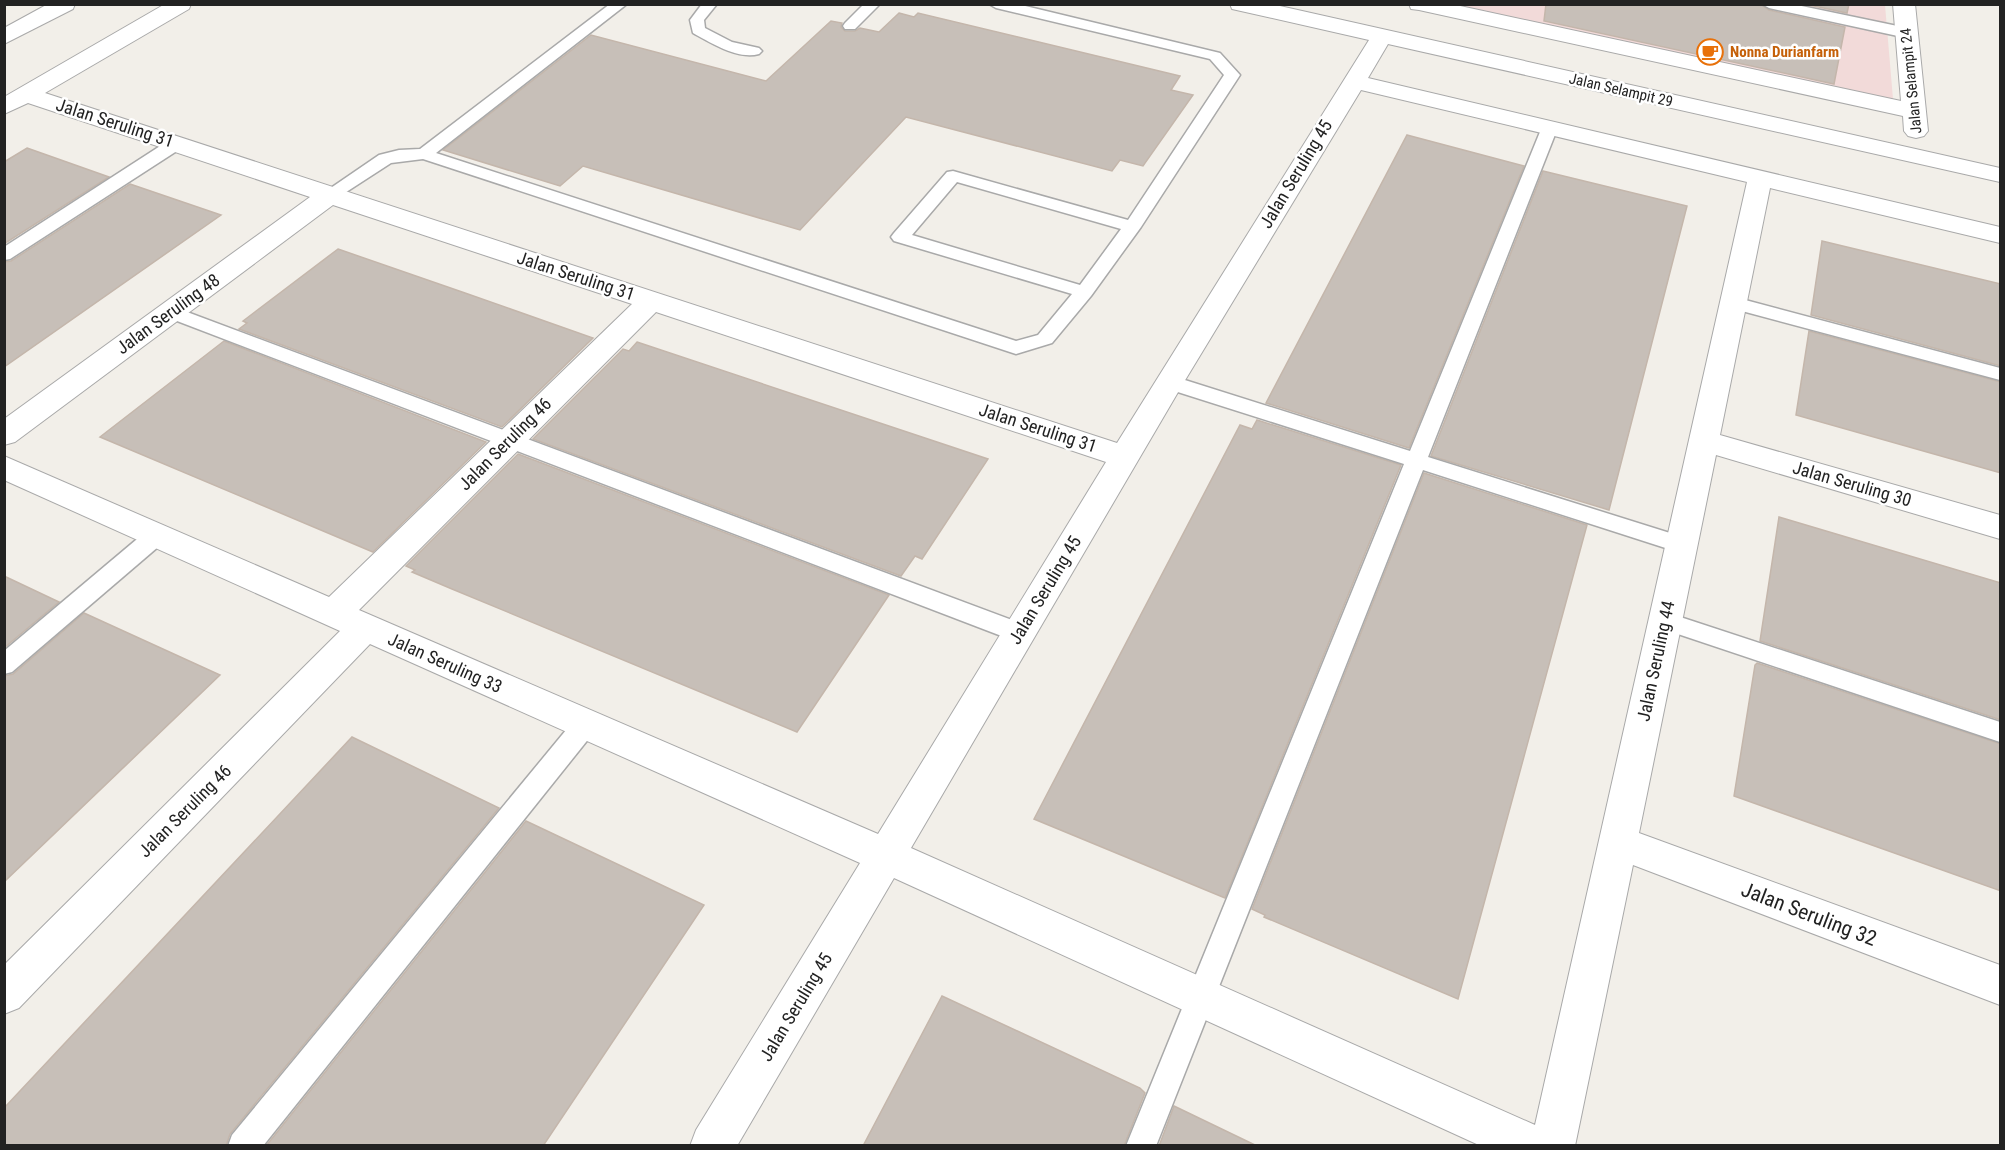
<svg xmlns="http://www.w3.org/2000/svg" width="2005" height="1150" viewBox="0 0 2005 1150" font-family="'Roboto Condensed',sans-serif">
  <rect width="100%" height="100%" fill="#f2efe9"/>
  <!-- commercial -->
  <polygon fill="#f2dad9" points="1449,5 1885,5 1893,99"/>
  <!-- building -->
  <g fill="#c7bfb8" stroke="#c4b6ab" stroke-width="1.5">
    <polygon points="1546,4 1760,4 1769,10 1845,27 1834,84 1544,21"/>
    <polygon points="1805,4 1849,4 1847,13"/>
    <polygon points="899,13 914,17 918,13 1180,76 1171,90 1193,95 1143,166 1120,160 1112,171 906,117 800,230 583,166 560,186 443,150 591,35 766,81 831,21 842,23 841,27 845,31 855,31 860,28 879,32"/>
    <polygon points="1407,135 1524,166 1409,448 1266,403"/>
    <polygon points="27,148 109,177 4,244 4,162"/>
    <polygon points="1543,171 1687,206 1609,510 1431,456"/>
    <polygon points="130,184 221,215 4,367 4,262 11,261"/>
    <polygon points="1822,241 2001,284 2001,366 1811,315"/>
    <polygon points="338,249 465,293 593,338 502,427 239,329 247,323 243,321"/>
    <polygon points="1809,331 2001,382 2001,473 1796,415"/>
    <polygon points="224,341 486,442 373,552 100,437"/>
    <polygon points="637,342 988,459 922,559 915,556 901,576 533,439 623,349 629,351"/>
    <polygon points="1257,420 1401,465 1225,898 1034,819 1240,425 1252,429"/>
    <polygon points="518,454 889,595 797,732 452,589 412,572 415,570 406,566"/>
    <polygon points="1424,473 1587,525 1458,999 1264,917 1265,915 1252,909"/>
    <polygon points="1779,517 2001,583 2001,720 1760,641"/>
    <polygon points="4,576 59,602 4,648"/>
    <polygon points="84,613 220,675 4,882 4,676 13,674"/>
    <polygon points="1757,663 2001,744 2001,891 1734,796 1755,665"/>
    <polygon points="352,737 499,808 230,1134 226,1146 4,1146 4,1108"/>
    <polygon points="526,821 704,905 543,1146 266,1146"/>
    <polygon points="942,996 1140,1088 1145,1093 1124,1146 863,1146"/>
    <polygon points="1174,1106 1257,1146 1159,1146"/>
  </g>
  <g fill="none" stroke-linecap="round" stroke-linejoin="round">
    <!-- lane casing -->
    <g stroke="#a9a9a9" stroke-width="3">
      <g id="lane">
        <path d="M610 4H627L436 153 1016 341 1038 335 1072 294 894 241 891 237 894 233 947 172 953 171 1128 220 1224 75 1210 59 996 8 989 4H1017L1220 53 1240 75 1141 227 1091 296 1052 343 1016 354 423 159 391 163 337 198H325L322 194 379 155 399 150 420 149ZM957 182 1121 229 1080 285 912 235Z"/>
        <path d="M702 4H717L704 20 705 28 732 42 759 48 762 51 759 54C738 60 711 43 693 33L690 20Z"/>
        <polygon points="864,4 880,4 855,29 845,29 843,26 845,23"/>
        <polygon points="1762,4 1792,4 1907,28 1915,33 1907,38 1769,8"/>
        <polygon points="1550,122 1558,127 1428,457 1689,539 1692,545 1689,551 1681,553 1423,470 1156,1146 1126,1146 1404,464 1162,387 1159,382 1162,377 1169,375 1410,451 1542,127"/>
        <polygon points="177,138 185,143 183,147 10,259 4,260 4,247 171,139"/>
        <polygon points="1734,297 2000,368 2000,380 1727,307 1725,303 1727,299"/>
        <polygon points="171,306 1028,626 1032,633 1028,640 1020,642 1012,640 164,316 162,312 164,308"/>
        <polygon points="157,527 165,529 168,535 165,541 12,672 4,674 4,651 149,529"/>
        <polygon points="1665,612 2000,722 2000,742 1657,627 1653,621 1657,615"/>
        <polygon points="585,715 594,718 597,725 594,732 263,1146 228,1146 232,1135 576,718"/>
      </g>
    </g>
    <!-- street casing -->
    <g stroke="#a9a9a9" stroke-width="2">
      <g id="street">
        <polygon points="48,4 75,4 73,9 4,44 4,28"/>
        <path d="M165 4H191L189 9 45 93 1117 443 1369 40 1232 9 1230 4H1271L2000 168V182L1388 44 1368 78 2000 227V243L1770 188 1720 435 2000 515V539L1716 455 1639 833 2000 965V1005L1633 865 1575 1146H1481L894 878 737 1146H690L696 1130 860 863 370 644 19 1008 4 1014V965L340 631 4 480V456L329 597 632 304 333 205 15 442 4 445V419L310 197 28 103 4 114V97ZM1361 90 1747 182 1535 1125 911 848 1184 382ZM656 312 1106 462 878 834 359 610Z"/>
        <polygon points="1409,4 1451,4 1901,101 1893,4 1915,4 1928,131 1924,136 1916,138 1908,136 1904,131 1903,116 1419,10 1411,9"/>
      </g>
    </g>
    <!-- lane -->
    <use href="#lane" fill="#fff" fill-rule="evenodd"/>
    <!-- street -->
    <use href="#street" fill="#fff" fill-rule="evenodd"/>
  </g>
  <!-- icons -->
  <defs>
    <g id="cafe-ring" transform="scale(1.35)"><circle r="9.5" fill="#fff" stroke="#e8710a" stroke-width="1.5"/><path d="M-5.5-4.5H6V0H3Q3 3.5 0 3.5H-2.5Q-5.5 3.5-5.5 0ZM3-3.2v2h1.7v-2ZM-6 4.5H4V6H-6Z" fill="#e8710a"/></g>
  </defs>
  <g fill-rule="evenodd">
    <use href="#cafe-ring" x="1710" y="52"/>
  </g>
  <g text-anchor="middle" stroke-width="5" stroke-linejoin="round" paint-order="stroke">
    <!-- far-food labels -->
    <g font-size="15" font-weight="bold" fill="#c56008" stroke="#fff" text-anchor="start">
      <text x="1730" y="57">Nonna Durianfarm</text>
    </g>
    <!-- far-street labels -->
    <g font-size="15" fill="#222" stroke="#fff">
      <text transform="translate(1911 81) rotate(-96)" y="5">Jalan Selampit 24</text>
      <text transform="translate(1621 90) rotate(13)" y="5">Jalan Selampit 29</text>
    </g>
    <!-- street labels -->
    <g font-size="18" fill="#222" stroke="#fff">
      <text transform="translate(115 123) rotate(18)" y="6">Jalan Seruling 31</text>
      <text transform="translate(1296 174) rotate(-59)" y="6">Jalan Seruling 45</text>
      <text transform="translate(576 276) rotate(18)" y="6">Jalan Seruling 31</text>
      <text transform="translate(168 314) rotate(-36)" y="6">Jalan Seruling 48</text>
      <text transform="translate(1038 428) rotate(18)" y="6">Jalan Seruling 31</text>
      <text transform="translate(505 444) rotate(-45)" y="6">Jalan Seruling 46</text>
      <text transform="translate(1852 484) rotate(16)" y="6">Jalan Seruling 30</text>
      <text transform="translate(1045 590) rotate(-59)" y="6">Jalan Seruling 45</text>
      <text transform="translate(1656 661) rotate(-78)" y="6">Jalan Seruling 44</text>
      <text transform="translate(445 663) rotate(24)" y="6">Jalan Seruling 33</text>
      <text transform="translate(185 811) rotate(-45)" y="6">Jalan Seruling 46</text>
      <text transform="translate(796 1007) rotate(-59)" y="6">Jalan Seruling 45</text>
    </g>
    <!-- near-street labels -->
    <g font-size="21" fill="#222" stroke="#fff">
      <text transform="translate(1809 914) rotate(21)" y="7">Jalan Seruling 32</text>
    </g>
  </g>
  <!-- border -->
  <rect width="2005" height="1150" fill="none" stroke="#222222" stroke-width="12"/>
</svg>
